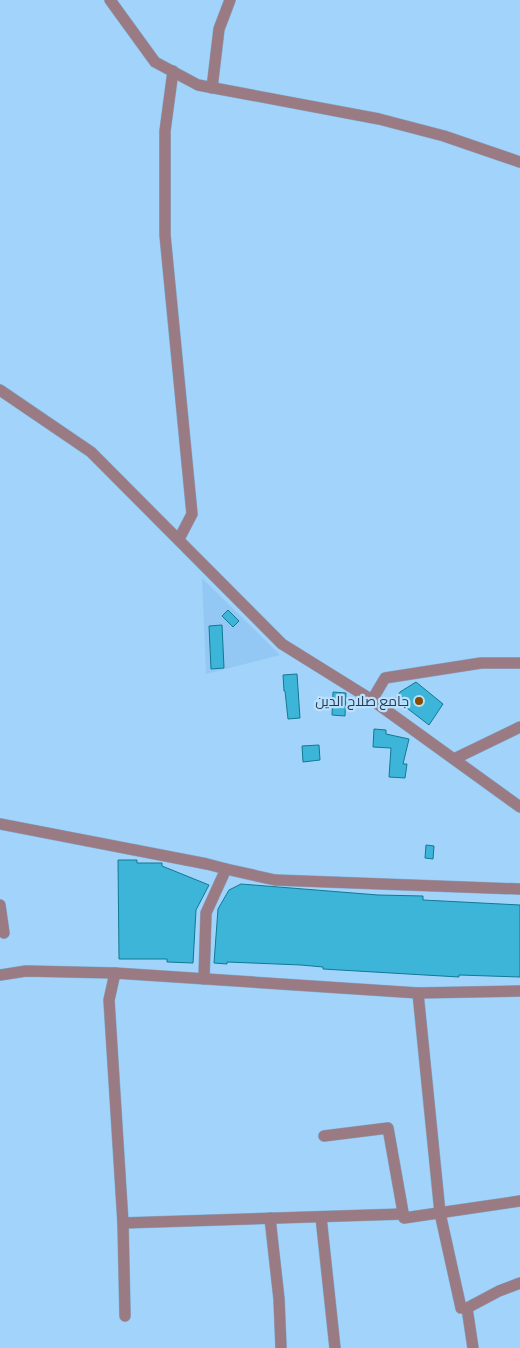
<svg xmlns="http://www.w3.org/2000/svg" width="520" height="1348" viewBox="0 0 520 1348" font-family="'Roboto Condensed',Cairo,sans-serif">
  <rect width="100%" height="100%" fill="#a2d4fb"/>
  <!-- built -->
  <polygon fill="#92c8f3" points="202,578 280,655 206,674"/>
  <!-- building -->
  <g fill="#3db5d9" stroke="#127893">
    <polygon points="228,610 239,621 233,627 222,616"/>
    <polygon points="222,625 224,668 211,669 209,626"/>
    <polygon points="297,674 300,718 288,719 285,691 284,691 283,675"/>
    <polygon points="416,682 443,704 429,725 395,699 400,692"/>
    <polygon points="333,692 346,693 345,716 332,715"/>
    <polygon points="374,729 386,730 386,734 409,739 403,764 407,764 405,778 389,777 391,748 373,747"/>
    <polygon points="319,745 320,760 303,762 302,746"/>
    <polygon points="426,845 434,846 433,859 425,858"/>
    <polygon points="118,860 137,860 137,863 162,863 162,866 209,885 196,910 193,963 167,962 167,959 119,959"/>
    <polygon points="241,884 378,895 423,896 423,900 520,905 520,977 459,975 459,977 323,969 323,967 301,965 227,962 227,964 214,963 218,909 229,890"/>
  </g>
  <g fill="none" stroke-linecap="round" stroke-linejoin="round">
    <!-- minor casing -->
    <g stroke="#84b0d2" stroke-width="12">
      <g id="minor">
        <polyline points="110,0 155,62 198,85 379,119 444,136 520,162"/>
        <polyline points="173,71 165,131 165,235 192,514 179,539"/>
        <polyline points="212,88 219,29 230,0"/>
        <polyline points="0,390 91,452 282,644 372,700 520,807"/>
        <polyline points="372,700 385,678 481,663 520,663"/>
        <polyline points="454,759 520,727"/>
        <polyline points="0,824 207,864 226,869"/>
        <polyline points="0,905 4,933"/>
        <polyline points="115,973 109,1000 123,1223 125,1316"/>
        <polyline points="0,975 26,971 115,973 418,993 520,991"/>
        <polyline points="204,979 206,913 226,869 275,880 520,889"/>
        <polyline points="418,993 440,1213 461,1308 467,1308 473,1348"/>
        <polyline points="324,1136 388,1128 404,1218 520,1201"/>
        <polyline points="321,1217 335,1348"/>
        <polyline points="270,1218 279,1299 281,1348"/>
        <polyline points="123,1223 403,1214"/>
        <polyline points="467,1308 499,1291 520,1283"/>
      </g>
    </g>
    <!-- minor -->
    <use href="#minor" stroke="#9b7b83" stroke-width="11"/>
  </g>
  <!-- markers -->
  <circle fill="#864c02" stroke="#bbe0fd" stroke-width="2" cx="419" cy="701" r="5"/>
  <g text-anchor="middle" stroke-width="4.5" stroke-linejoin="round" paint-order="stroke">
    <!-- poi labels -->
    <g font-size="14" fill="#233d51" stroke="#bbe0fd" text-anchor="end">
      <text x="409" y="706">جامع صلاح الدين</text>
    </g>
  </g>
</svg>
